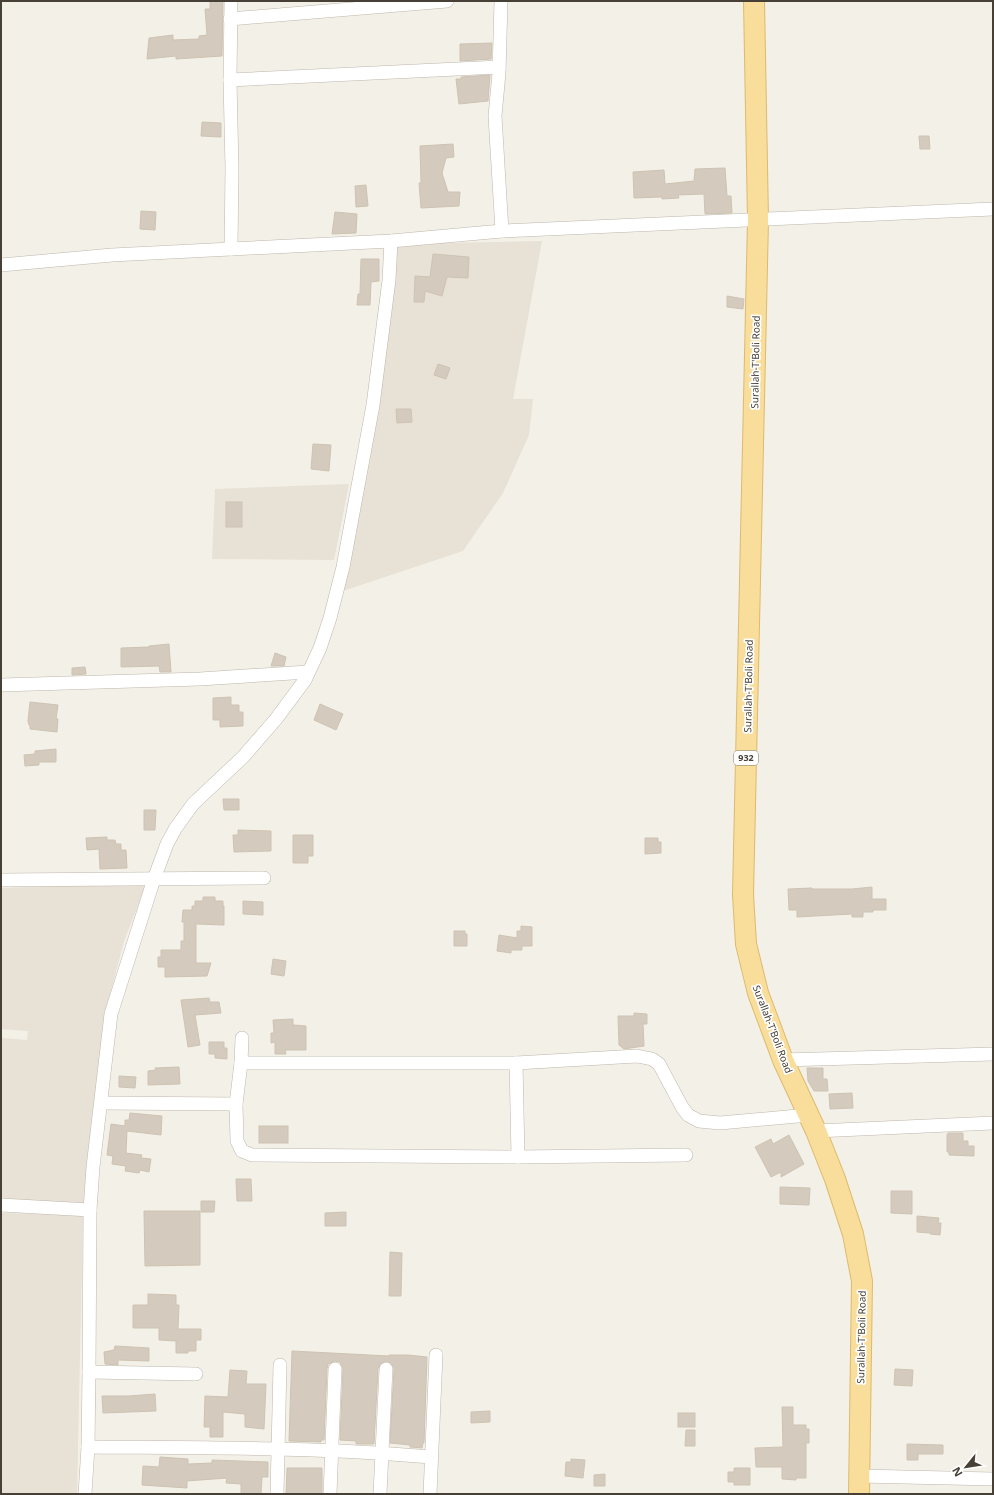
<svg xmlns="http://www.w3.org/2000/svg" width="994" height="1495" viewBox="0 0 994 1495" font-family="'Noto Sans',sans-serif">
  <rect width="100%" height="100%" fill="#f3f0e8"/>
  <!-- residential -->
  <g fill="#e7e1d6">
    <polygon points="419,239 444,243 542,241 513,399 533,399 529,435 503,493 463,551 340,592 394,249"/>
    <polygon points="349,484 334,560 212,559 215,489"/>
    <polygon points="147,883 124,941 105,1014 94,1103 85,1203 1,1201 1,1038 27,1040 28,1031 1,1029 1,888"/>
    <polygon points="1,1213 83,1215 77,1494 1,1494"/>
  </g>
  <!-- building -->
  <g fill="#d4cbbe" stroke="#cec3b2">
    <polygon points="210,1 223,1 222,56 176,59 176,56 147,59 149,38 173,35 173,40 199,39 199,36 207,35 205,9 210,9"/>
    <polygon points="492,43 491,59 460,61 460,44"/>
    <polygon points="490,75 488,101 459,104 456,79 461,79 461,77"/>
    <polygon points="202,122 221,123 221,137 201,136"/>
    <polygon points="919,136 929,136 930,149 920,149"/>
    <polygon points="453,144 454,157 446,158 442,173 448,192 460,192 459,206 421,208 419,183 421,183 420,146"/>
    <polygon points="725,168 727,196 731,196 732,213 705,214 704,194 678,195 679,198 662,199 662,197 634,198 633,172 664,170 665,184 694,181 695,169"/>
    <polygon points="366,185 368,206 356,207 355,186"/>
    <polygon points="141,211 156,212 155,230 140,229"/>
    <polygon points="335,212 357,214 356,233 332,234"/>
    <polygon points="433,254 469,257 468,278 447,277 442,296 425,291 424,302 414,302 415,276 430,277"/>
    <polygon points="361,259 379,259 379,281 371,282 370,305 357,305 358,294 360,294"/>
    <polygon points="727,296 744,299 743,309 727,307"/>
    <polygon points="438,364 450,368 446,379 434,375"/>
    <polygon points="396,409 411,409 412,422 397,423"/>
    <polygon points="313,444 331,445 329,471 311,469"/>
    <rect x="226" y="502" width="16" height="25"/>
    <polygon points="169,644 171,672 160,672 159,666 121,667 121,648 149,647 149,646"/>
    <polygon points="275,653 286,657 284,666 271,666"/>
    <polygon points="85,667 86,674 72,675 72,668"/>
    <polygon points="231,697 231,705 239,705 239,712 243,712 243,726 220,727 220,720 213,720 213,698"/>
    <polygon points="30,702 58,705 56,719 58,719 57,732 30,729 30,725 29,725 28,721"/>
    <polygon points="320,704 343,714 336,730 314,720"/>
    <polygon points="56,749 56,762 39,762 39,765 25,766 24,755 35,754 35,751"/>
    <polygon points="223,799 239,799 239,810 224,810"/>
    <polygon points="144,810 156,810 155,830 144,830"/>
    <polygon points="238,830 271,831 271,851 234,852 233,835 238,835"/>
    <polygon points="293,835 313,835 313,856 308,856 308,863 293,863"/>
    <polygon points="107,837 107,840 115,840 116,844 121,844 121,850 126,850 127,868 100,869 99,849 87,850 86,838"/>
    <polygon points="645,838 658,838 658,842 661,842 661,853 645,854"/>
    <polygon points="872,887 872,899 886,899 886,910 873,910 873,912 863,912 863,917 852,917 852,914 797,917 797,910 789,910 788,889 812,888 812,889 852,889"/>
    <polygon points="203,897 215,897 215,901 223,901 223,906 224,906 224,925 196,924 196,963 211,963 207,976 165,977 165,967 158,967 158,957 161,957 161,950 181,950 181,941 184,941 184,922 182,922 183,910 192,910 192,906 195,906 195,901 203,901"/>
    <polygon points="243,901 263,902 263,915 243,914"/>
    <polygon points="521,926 532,927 532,946 522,946 522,950 511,950 511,953 497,951 499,935 517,938 517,931 521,931"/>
    <polygon points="454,931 465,931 465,934 467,934 467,946 454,946"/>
    <polygon points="273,959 286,961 284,976 271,974"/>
    <polygon points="209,998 210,1002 219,1002 221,1013 195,1015 200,1045 188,1047 181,1000"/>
    <polygon points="634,1013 647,1014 647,1024 643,1024 644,1046 624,1049 619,1045 618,1016 634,1016"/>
    <polygon points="293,1019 293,1025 306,1026 306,1050 285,1050 286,1054 275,1054 275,1042 271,1043 271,1033 274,1033 273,1020"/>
    <polygon points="209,1042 224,1042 224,1048 227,1048 227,1059 215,1058 215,1054 209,1054"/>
    <polygon points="179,1067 180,1084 148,1085 148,1071 156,1070 155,1068"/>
    <polygon points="807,1068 823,1068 823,1079 827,1079 828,1091 814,1091 808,1081"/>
    <polygon points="119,1076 136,1077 135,1088 119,1087"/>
    <polygon points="852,1093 853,1108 830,1109 829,1094"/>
    <polygon points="130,1113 162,1116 161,1135 127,1131 126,1153 142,1155 141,1158 151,1159 149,1172 140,1170 139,1173 125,1171 126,1166 112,1164 113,1156 107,1155 111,1124 125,1126 125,1120 129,1120"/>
    <rect x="259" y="1126" width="29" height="17"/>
    <polygon points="948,1133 963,1133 963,1141 968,1141 968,1146 974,1146 974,1156 949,1155 949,1152 947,1152 947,1135"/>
    <polygon points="789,1135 804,1164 781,1177 781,1172 771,1177 755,1147 771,1139 773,1144"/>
    <polygon points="236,1179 251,1179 252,1201 237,1201"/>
    <polygon points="780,1187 810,1188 809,1205 780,1204"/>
    <polygon points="891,1191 912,1191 912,1214 891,1213"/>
    <polygon points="201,1201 215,1201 214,1212 201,1212"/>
    <polygon points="144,1211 200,1211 200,1265 145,1266"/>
    <polygon points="346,1212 346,1226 325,1226 325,1213"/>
    <polygon points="917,1216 939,1218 938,1223 941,1223 940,1235 930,1234 930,1233 917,1232"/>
    <polygon points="390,1252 402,1253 401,1296 389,1296"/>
    <polygon points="148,1294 176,1295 176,1305 179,1305 178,1329 201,1329 201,1340 196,1340 196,1351 188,1351 188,1353 176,1353 176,1341 159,1340 159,1328 133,1328 133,1305 148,1305"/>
    <polygon points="115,1346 149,1348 149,1361 118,1360 118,1365 105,1364 104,1352 114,1350"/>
    <polygon points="292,1351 389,1356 389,1355 408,1355 427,1357 424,1443 423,1443 422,1448 410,1447 410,1445 390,1443 394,1369 391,1363 386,1361 380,1364 378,1369 374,1444 356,1444 356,1441 340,1440 343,1369 340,1362 335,1361 328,1364 327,1369 324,1440 321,1440 321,1442 289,1441"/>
    <polygon points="895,1369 913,1370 912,1386 894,1385"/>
    <polygon points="230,1370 247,1371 246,1384 266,1384 264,1429 245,1427 245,1414 223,1412 223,1437 210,1437 210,1427 204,1427 205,1396 228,1397"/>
    <polygon points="155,1394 156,1411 103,1413 102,1396 129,1396"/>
    <polygon points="782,1407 793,1407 793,1425 806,1425 806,1429 809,1429 809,1443 806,1443 806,1478 796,1478 796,1480 782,1479 782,1467 756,1467 755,1448 783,1447"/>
    <polygon points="490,1411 490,1422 471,1423 471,1412"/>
    <rect x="678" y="1413" width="17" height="14"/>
    <polygon points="686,1430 695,1430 695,1446 685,1446"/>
    <polygon points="907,1444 943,1445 943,1454 918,1454 918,1460 907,1460"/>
    <polygon points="160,1457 188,1459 188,1464 212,1463 212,1460 268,1462 268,1477 262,1477 261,1494 241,1494 241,1484 226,1483 227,1478 187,1481 187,1488 142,1485 143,1466 159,1467"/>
    <polygon points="571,1459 585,1460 583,1478 565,1476 566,1462 571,1462"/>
    <polygon points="287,1468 322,1468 322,1494 286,1494"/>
    <polygon points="734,1468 750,1468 750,1485 734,1485 734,1482 728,1482 728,1472 734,1472"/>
    <polygon points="605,1474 605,1486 594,1486 594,1475"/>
  </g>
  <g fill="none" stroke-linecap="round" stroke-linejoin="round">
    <!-- street casing -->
    <g stroke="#beb7ab" stroke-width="14">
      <g id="street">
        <polyline points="231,1 230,80 232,169 231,249"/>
        <polyline points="501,1 499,73 495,116 502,231"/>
        <polyline points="230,19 447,1"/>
        <polyline points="230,80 499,67"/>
        <polyline points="1,265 112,255 391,241 502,231 993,209"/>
        <polyline points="1,685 200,679 308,672"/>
        <polyline points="1,880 264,878"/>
        <polyline points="242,1038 241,1063 236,1104 237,1141 242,1151 252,1155 518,1157 686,1155"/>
        <polyline points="783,1060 993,1054"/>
        <polyline points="241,1063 516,1063 637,1056 652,1059 659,1064 682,1107 688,1115 699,1121 720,1123 809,1115"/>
        <polyline points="516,1063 518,1157"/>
        <polyline points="101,1103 236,1104"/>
        <polyline points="816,1131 993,1123"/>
        <polyline points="1,1205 90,1210"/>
        <polyline points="89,1372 196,1374"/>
        <path d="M88 1447C202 1448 317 1447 431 1457"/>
        <polyline points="859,1476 993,1479"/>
        <polyline points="85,1494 88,1447 89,1372 90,1210 93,1167 111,1014 154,879 167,844 175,829 193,804 243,757 276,719 305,680 320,648 330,618 343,567 373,405 389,280 391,241"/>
        <polyline points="277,1494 280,1365"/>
        <polyline points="330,1494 335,1369"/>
        <polyline points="380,1494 386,1369"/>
        <polyline points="430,1494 436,1355"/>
      </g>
    </g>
    <!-- primary casing -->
    <g stroke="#ddba6c" stroke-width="22">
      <polyline id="primary" points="754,1 758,220 743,895 746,944 758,993 783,1060 816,1131 835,1179 853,1234 862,1281 859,1494"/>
    </g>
    <!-- street -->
    <use href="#street" stroke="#fff" stroke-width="13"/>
    <!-- primary -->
    <use href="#primary" stroke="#f9dd9b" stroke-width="20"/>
  </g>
  <g text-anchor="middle" stroke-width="3.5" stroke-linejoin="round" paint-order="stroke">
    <!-- shield labels -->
    <rect fill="#fff" stroke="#7e7973" stroke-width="1" x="734" y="751" width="24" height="14" rx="3"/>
    <g font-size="9" font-weight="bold" fill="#464037">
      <text x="746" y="761">932</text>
    </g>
    <!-- street labels -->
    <g font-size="10" fill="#464037" stroke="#fff">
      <text transform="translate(755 362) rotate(-89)" y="4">Surallah-T'Boli Road</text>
      <text transform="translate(748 686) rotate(-89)" y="4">Surallah-T'Boli Road</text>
      <text transform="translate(773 1029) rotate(69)" y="4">Surallah-T'Boli Road</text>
      <text transform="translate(861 1337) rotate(-89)" y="4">Surallah-T'Boli Road</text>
    </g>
  </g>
  <!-- border -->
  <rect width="994" height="1495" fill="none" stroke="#464037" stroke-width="4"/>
  <!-- north arrow -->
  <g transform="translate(966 1467) rotate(240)" stroke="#ffffff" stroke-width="3" paint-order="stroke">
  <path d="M0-3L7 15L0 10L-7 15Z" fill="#464037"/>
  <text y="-6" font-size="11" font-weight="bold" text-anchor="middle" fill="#464037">N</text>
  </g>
</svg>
